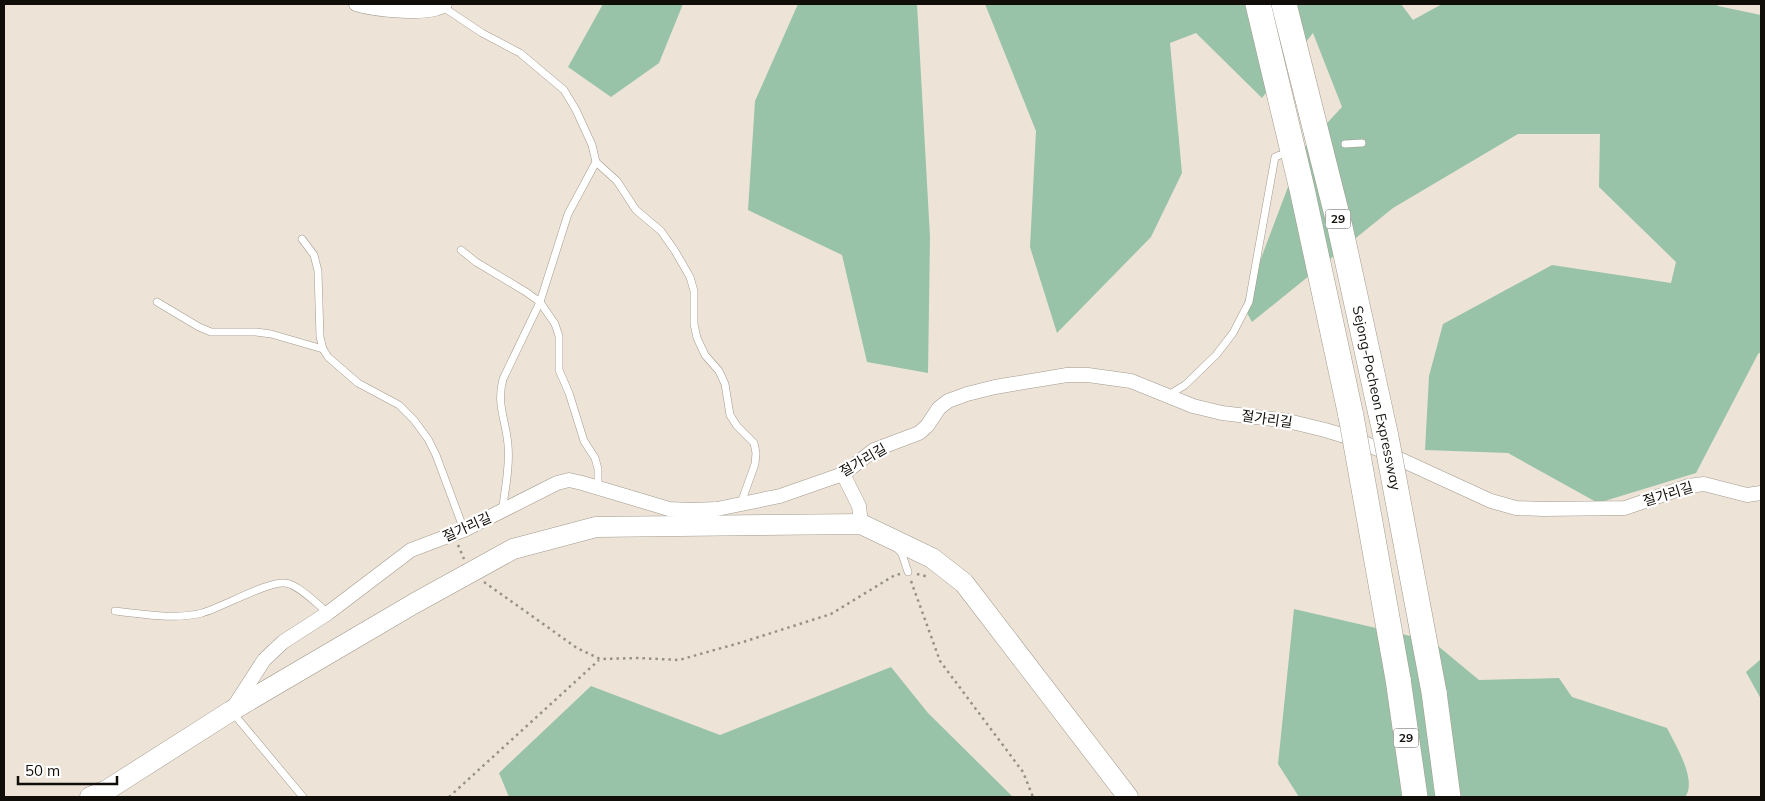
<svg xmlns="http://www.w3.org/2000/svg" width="1765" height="801" viewBox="0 0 1765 801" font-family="Mulish,'Noto Sans KR',sans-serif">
  <rect width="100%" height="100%" fill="#ede4d7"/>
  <!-- forest -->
  <g fill="#98c3a8">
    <polygon points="603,4 683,4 659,63 611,97 568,67"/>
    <polygon points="798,4 917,4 930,237 928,373 867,362 842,255 748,210 755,101"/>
    <polygon points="985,4 1401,4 1413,20 1442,4 1716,4 1718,6 1761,15 1761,352 1758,354 1696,473 1598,503 1508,453 1425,450 1429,376 1443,324 1552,265 1671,283 1676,262 1599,187 1600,134 1518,134 1393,208 1252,322 1243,306 1302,150 1342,107 1313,33 1262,98 1196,33 1170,43 1182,173 1151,237 1057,333 1030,247 1036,131"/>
    <path d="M1294 609 1432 641 1479 680 1559 678 1572 697 1667 728C1675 744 1698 781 1685 797H1299L1278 764Z"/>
    <polygon points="1761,659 1761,699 1746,672"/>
    <polygon points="891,667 928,713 1013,797 756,797 748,796 746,797 509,797 499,773 591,686 720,735"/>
  </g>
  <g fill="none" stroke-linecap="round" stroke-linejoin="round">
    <!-- lane casing -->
    <g stroke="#a29a8d" stroke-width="8">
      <g id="lane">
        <polyline points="443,7 482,33 520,53 564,90 576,110 592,145 596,162 617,181 636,210 661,231 675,251 690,277 694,291 694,324 697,338 705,355 719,371 725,384 730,415 737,426 754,443 756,453 755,464 741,503"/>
        <polyline points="1345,144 1362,143"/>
        <polyline points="302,239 314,255 318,271 320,337 323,349 328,357 358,383 399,405 414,420 428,439 436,455 464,530"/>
        <polyline points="461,250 476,262 526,292 540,302 555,324 559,336 559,370 569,393 584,441 595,458 598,469 598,487"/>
        <polyline points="157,302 199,327 211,332 256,332 271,334 323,349"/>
        <polyline points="1167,396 1185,385 1216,355 1233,333 1249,302 1275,157 1280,155"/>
        <path d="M502 512C505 490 510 467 508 445 506 420 496 405 503 379L540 302 568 214 596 162"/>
        <polyline points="897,548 902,554 908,572"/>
        <path d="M115 611C143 614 175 620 202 613 223 607 268 581 285 583 298 584 318 605 328 613"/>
        <polyline points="233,713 303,797"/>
      </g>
    </g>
    <!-- street casing -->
    <g stroke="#a29a8d" stroke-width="15">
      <g id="street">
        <path d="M356 4C372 9 434 17 445 4"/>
        <polyline points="843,474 859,506 861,524"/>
        <polyline points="233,708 264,660 283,642 328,613 411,550 464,530 557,483 569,480 582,483 669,509 691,510 717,509 780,496 843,474 874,450 919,433 927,426 939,408 948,401 967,394 995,387 1067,375 1088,375 1131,381 1193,406 1222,413 1288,421 1325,430 1358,440 1491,501 1516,508 1543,509 1625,508 1688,486 1704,484 1747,495 1761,493"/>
      </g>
    </g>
    <!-- secondary casing -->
    <g stroke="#a29a8d" stroke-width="21">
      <polyline id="secondary" points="90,797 107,790 231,711 415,603 513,549 596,527 861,524 932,558 964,583 1128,797"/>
    </g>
    <!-- highway casing -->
    <g stroke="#a29a8d" stroke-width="26">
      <g id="highway">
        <polyline points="1258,4 1302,189 1351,416"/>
        <polyline points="1284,4 1340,227 1386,437"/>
        <polyline points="1398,679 1415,797"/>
        <polyline points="1434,692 1448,797"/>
      </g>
    </g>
    <!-- path -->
    <g stroke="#989187" stroke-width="2.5" stroke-dasharray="2.5 4" stroke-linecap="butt">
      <polyline points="458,545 464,559"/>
      <polyline points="917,574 929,577"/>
      <polyline points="911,581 940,661 1023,772 1033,797"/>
      <polyline points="484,582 577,648 600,659 638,658 679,660 743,642 831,614 895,575 900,574"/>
      <polyline points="449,797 599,660"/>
    </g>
    <!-- lane -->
    <use href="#lane" stroke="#fff" stroke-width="7"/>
    <!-- street -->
    <use href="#street" stroke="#fff" stroke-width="14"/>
    <!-- secondary -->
    <use href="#secondary" stroke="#fff" stroke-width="20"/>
    <!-- highway -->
    <use href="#highway" stroke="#fff" stroke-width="25"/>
    <!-- highway-bridge casing -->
    <g stroke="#a29a8d" stroke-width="26" stroke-linecap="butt">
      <g id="highway-bridge">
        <polyline points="1351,416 1398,679"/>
        <polyline points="1386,437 1434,692"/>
      </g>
    </g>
    <!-- highway-bridge -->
    <use href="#highway-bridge" stroke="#fff" stroke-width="25"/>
  </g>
  <g text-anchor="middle" stroke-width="4.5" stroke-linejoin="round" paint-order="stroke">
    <!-- shield labels -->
    <g fill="#fff" stroke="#585653" stroke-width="1">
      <rect x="1325.5" y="209.5" width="25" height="19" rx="4"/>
      <rect x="1393.5" y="728.5" width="25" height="19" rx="4"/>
    </g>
    <g font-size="12" font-weight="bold" fill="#110e09">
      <text x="1338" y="223">29</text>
      <text x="1406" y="742">29</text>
    </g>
    <!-- street labels -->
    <g font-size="14" fill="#110e09" stroke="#fff">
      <text transform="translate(1377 398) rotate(78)" y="5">Sejong-Pocheon Expressway</text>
      <text transform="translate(1267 419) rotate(8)" y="5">절가리길</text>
      <text transform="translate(863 460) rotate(-30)" y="5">절가리길</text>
      <text transform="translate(1668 494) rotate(-17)" y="5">절가리길</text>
      <text transform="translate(467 527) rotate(-24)" y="5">절가리길</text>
    </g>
  </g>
  <!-- border -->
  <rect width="1765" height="801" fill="none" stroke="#110e09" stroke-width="10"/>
  <!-- scale -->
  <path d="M18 776v8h99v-8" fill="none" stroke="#110e09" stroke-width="2.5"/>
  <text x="25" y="776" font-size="15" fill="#110e09" stroke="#ffffff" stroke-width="4" paint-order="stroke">50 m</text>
</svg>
